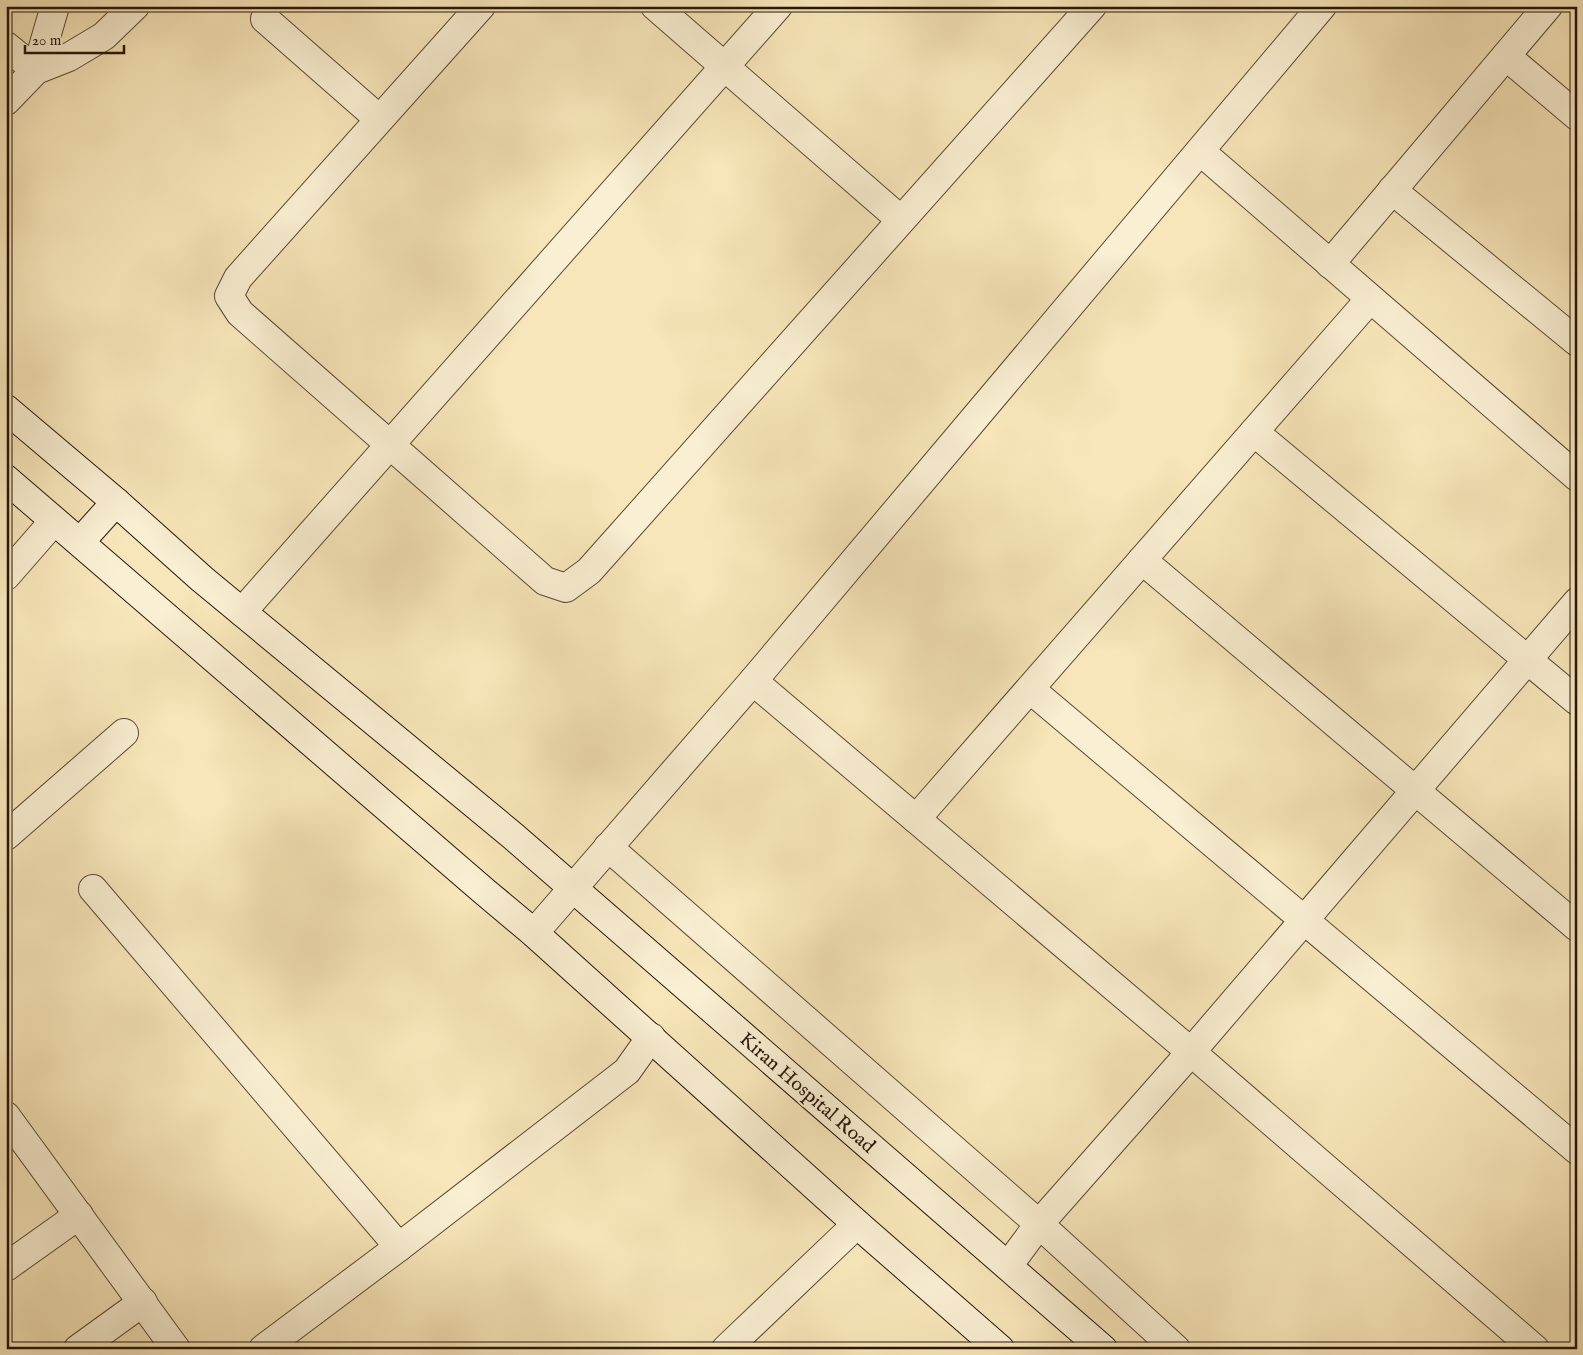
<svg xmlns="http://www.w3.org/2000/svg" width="1583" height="1355" viewBox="0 0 1583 1355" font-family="'IM FELL English',serif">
  <rect width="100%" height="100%" fill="#f7e6b9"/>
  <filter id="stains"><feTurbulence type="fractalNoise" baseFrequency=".004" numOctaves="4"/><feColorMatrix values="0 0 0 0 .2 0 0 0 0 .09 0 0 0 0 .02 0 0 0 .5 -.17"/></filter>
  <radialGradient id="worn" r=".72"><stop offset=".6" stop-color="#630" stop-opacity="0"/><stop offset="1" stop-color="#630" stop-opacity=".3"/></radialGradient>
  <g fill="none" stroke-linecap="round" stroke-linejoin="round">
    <!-- minor casing -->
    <g stroke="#5a4935" stroke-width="30">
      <g id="minor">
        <polyline points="481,6 238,278 229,296 240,313 545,581 566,588 589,571 1092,6"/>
        <polyline points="655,6 901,220"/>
        <polyline points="265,19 379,119"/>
        <polyline points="6,46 36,70"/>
        <polyline points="1506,56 1577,116"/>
        <polyline points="37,68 55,6"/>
        <polyline points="6,101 36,70 69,57 104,36 135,6"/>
        <polyline points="1200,151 1577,477"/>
        <polyline points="1392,190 1577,342"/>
        <polyline points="1330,264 1548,6"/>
        <polyline points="1254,432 1577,701"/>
        <polyline points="1142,560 1577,927"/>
        <polyline points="6,576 54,521"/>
        <polyline points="242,612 778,6"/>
        <polyline points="753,681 1191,1052 1535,1349"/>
        <polyline points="1030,689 1577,1150"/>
        <polyline points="916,819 1370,299"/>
        <polyline points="6,836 124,733"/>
        <polyline points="608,847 1039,1224 1176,1349"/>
        <polyline points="93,889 399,1247"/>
        <polyline points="534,933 753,681 1322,6"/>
        <polyline points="6,1116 176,1349"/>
        <polyline points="1008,1266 1039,1224 1191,1052 1577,602"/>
        <polyline points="6,1267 79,1215"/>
        <polyline points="78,1349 143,1302"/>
        <polyline points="263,1349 399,1247 627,1071 651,1037"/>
      </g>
    </g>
    <!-- tertiary casing -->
    <g stroke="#5a4935" stroke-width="30">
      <polyline id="tertiary" points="726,1349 857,1224"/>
    </g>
    <!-- secondary casing -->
    <g stroke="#261509" stroke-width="30">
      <g id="secondary">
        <polyline points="6,409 116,502 202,579 513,836 1103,1349"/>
        <polyline points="6,479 485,892 534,933 857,1224 1000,1349"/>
        <polyline points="80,542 116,502"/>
      </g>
    </g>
    <!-- minor -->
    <use href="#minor" stroke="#faefd2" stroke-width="28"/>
    <!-- tertiary -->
    <use href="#tertiary" stroke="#faefd2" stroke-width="28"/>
    <!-- secondary -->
    <use href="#secondary" stroke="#faefd2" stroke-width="28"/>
  </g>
  <g text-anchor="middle" stroke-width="4" stroke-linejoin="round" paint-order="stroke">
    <!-- street labels -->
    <g font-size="20" fill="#261509" stroke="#faefd2">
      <text transform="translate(808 1092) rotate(41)" y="7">Kiran Hospital Road</text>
    </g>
  </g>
  <!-- margin -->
  <rect width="1583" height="1355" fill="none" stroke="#f7e6b9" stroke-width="25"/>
  <rect x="8" y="8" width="1568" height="1340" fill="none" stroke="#261509" stroke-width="2.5"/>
  <rect x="12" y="12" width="1558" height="1330" fill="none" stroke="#261509"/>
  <!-- scale -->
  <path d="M25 45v8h99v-8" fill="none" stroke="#261509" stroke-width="2.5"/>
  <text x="32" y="45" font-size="15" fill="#261509" stroke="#faefd2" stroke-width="4" paint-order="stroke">20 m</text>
  <rect width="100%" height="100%" filter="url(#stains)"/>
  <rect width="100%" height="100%" fill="url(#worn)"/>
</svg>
